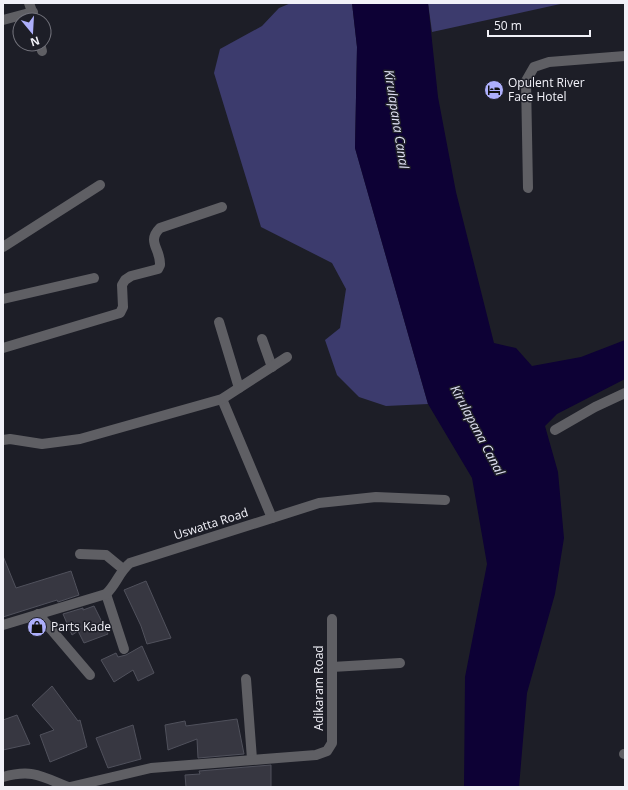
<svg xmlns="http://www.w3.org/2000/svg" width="628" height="790" viewBox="0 0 628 790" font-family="'Open Sans',sans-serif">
  <rect width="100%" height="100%" fill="#1d1e27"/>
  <!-- green -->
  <g fill="#3c3b6d">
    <polygon points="291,3 352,3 357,47 355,148 428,404 386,406 359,397 337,375 325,340 340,328 346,289 332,263 261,227 214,73 220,49 262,26 279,8"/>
    <polygon points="428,3 565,3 432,32"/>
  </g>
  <!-- water -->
  <polygon fill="#0d0135" points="352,3 428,3 438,97 456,192 494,343 516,348 532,366 581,357 625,340 625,379 557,414 545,426 558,472 564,538 555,594 527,693 519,787 464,787 465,677 487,564 472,478 428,404 355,148 357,47"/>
  <!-- building -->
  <g fill="#373741" stroke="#50515c">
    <polygon points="3,556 16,588 71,571 79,595 58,602 57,600 3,617"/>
    <polygon points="146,581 171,638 147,644 141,626 124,590"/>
    <polygon points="94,606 108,634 84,643 78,631 72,635 63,614 83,608 83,610"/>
    <polygon points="142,646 154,673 138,681 133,670 114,682 101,660 116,653 118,657 126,655"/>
    <polygon points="52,686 78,721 80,720 87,747 50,762 40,735 54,730 32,705"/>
    <polygon points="17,715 30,744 3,750 3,720"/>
    <polygon points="237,719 244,754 198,758 197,739 168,750 165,725 185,721 186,726"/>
    <polygon points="133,725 141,759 108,768 96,738"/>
    <polygon points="271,765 271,787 186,787 185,775 200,774 199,771"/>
  </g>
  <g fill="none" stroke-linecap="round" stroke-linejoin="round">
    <!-- street -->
    <g stroke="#5f5f64" stroke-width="10">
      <polyline points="29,3 35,20"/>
      <polyline points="3,20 33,12"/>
      <polyline points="40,44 42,51"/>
      <polyline points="528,188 526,81 534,67 549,62 625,56"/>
      <polyline points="3,247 100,185"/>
      <polyline points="3,299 94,278"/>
      <polyline points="219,322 239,388"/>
      <polyline points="262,339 272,367"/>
      <path d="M3 348 120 313 123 307 122 285 125 280 131 276 158 269 160 265C161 249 146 242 160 228L222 207"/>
      <polyline points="222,399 272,518"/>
      <polyline points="555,430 595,407 625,393"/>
      <polyline points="3,440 10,439 42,444 80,439 222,399 287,357"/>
      <polyline points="80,554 106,555 123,569"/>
      <polyline points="106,594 124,649"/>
      <polyline points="38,614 90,675"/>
      <path d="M3 625 106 594C116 585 119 572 130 563L319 503 376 497 445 500"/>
      <polyline points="332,667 400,663"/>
      <polyline points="246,679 252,759"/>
      <polyline points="624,754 625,754"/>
      <path d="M3 777C32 769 41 776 68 787"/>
      <polyline points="70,787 151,768 316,755 327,751 332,743 332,619"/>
    </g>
  </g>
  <!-- icons -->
  <defs>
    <g id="hotel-disc" transform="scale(1)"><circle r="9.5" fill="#adaffb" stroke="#1d1e27"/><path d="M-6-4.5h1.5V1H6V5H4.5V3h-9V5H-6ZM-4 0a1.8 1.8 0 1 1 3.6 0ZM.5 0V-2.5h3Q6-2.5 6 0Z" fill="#111"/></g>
    <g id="shop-disc" transform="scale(1)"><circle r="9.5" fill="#adaffb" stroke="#1d1e27"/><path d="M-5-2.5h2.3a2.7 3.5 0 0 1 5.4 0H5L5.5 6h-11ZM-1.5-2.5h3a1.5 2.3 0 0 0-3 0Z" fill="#111"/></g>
  </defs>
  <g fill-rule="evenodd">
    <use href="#hotel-disc" x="494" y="90"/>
    <use href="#shop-disc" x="37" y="627"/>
  </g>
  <g text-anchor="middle" stroke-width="3" stroke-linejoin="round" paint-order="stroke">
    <!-- poi labels -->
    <g font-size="12" fill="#f1f1f8" stroke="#1d1e27" text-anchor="start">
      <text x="508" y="87">Opulent River<tspan x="508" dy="14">Face Hotel</tspan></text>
      <text x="51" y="631">Parts Kade</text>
    </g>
    <!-- street labels -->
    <g font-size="12" fill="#f1f1f8" stroke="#1d1e27">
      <text transform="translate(211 524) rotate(-18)" y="4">Uswatta Road</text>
      <text transform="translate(319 688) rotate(-90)" y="4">Adikaram Road</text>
    </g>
    <!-- water labels -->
    <g font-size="13" font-style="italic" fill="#dfe0f3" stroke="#1d1e27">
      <text transform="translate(397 119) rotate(81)" y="5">Kirulapana Canal</text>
      <text transform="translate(478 430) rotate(62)" y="5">Kirulapana Canal</text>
    </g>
  </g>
  <!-- border -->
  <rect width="628" height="790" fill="none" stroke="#f1f1f8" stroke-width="8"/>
  <!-- north arrow -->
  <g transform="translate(32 32) rotate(162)"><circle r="19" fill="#1d1e27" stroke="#72727b"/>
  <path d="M0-3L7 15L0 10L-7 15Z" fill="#adaffb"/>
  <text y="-6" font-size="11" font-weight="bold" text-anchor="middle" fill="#f1f1f8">N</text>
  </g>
  <!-- scale -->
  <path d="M488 30v6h102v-6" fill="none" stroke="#f1f1f8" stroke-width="2"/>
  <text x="494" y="30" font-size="12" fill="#f1f1f8" stroke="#1d1e27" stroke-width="3" paint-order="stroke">50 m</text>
</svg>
